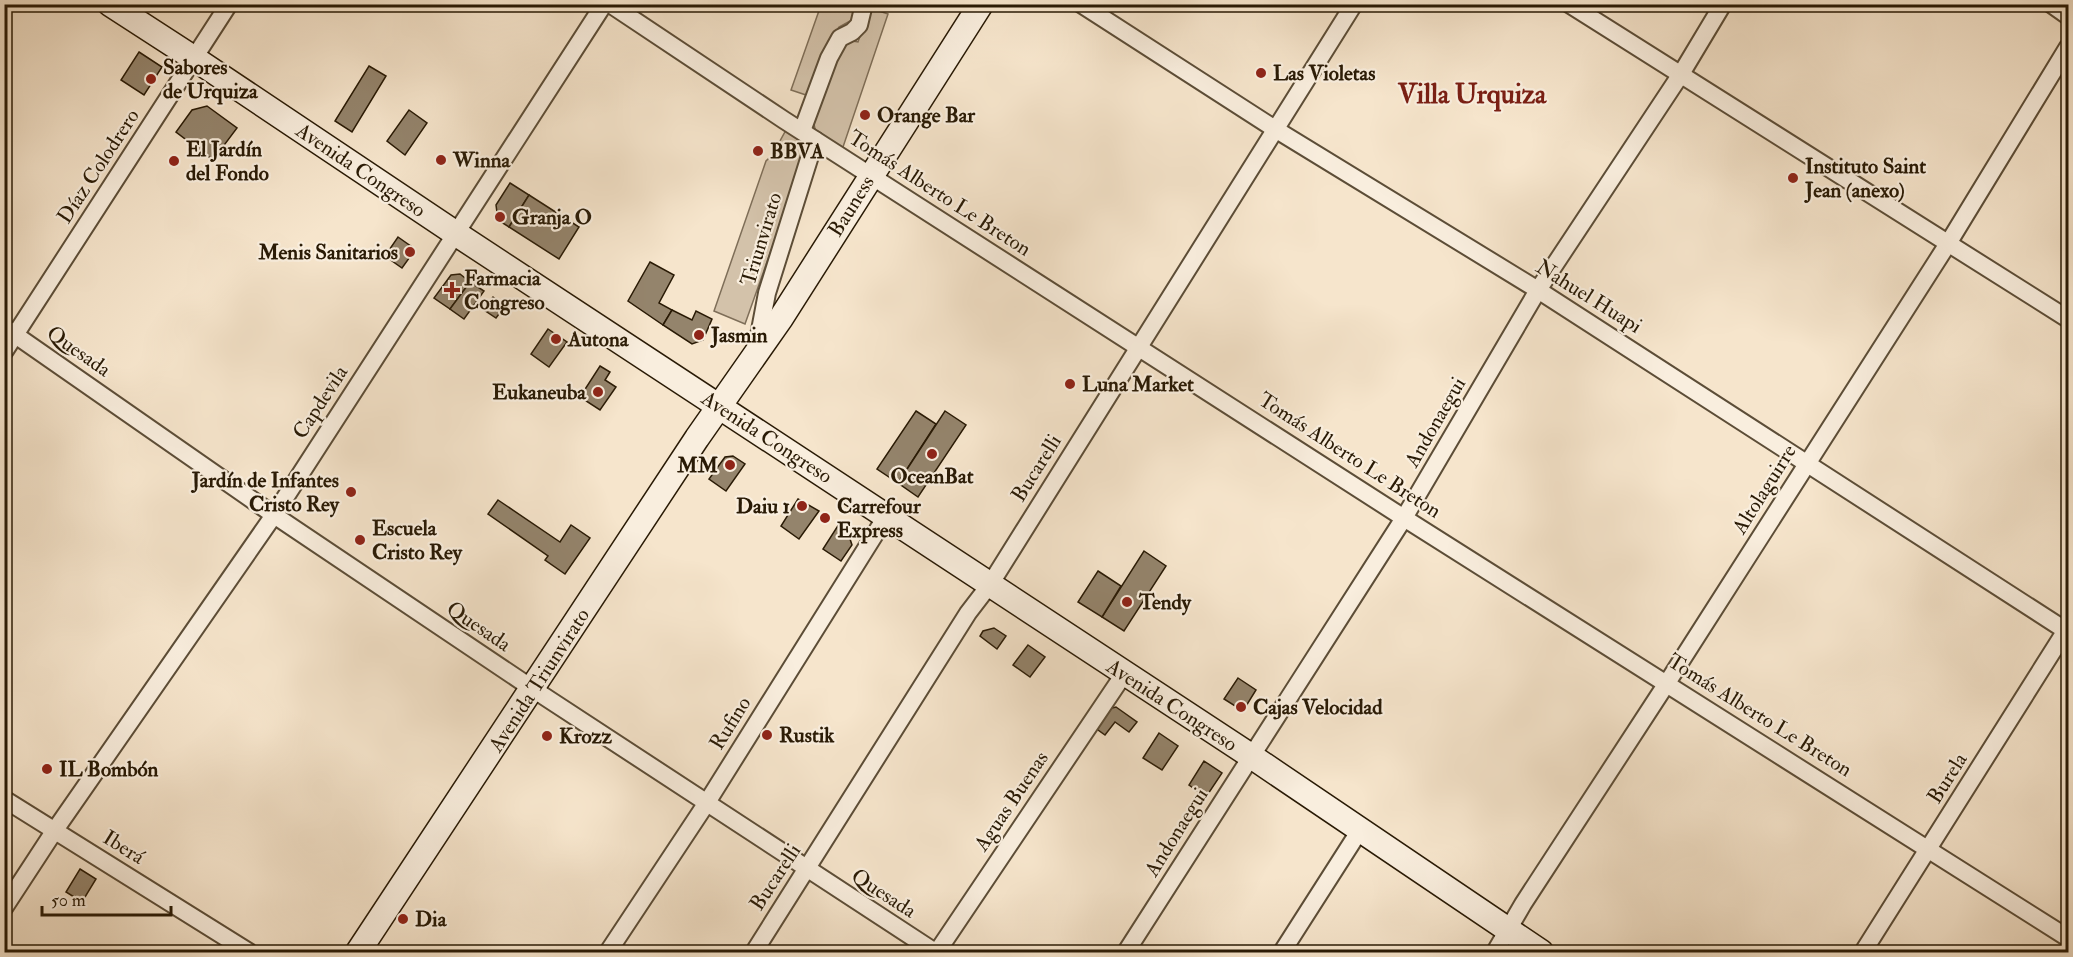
<svg xmlns="http://www.w3.org/2000/svg" width="2073" height="957" viewBox="0 0 2073 957" font-family="'IM FELL Double Pica',serif">
  <rect width="100%" height="100%" fill="#f6e5cc"/>
  <filter id="stains"><feTurbulence type="fractalNoise" baseFrequency=".00333" numOctaves="4"/><feColorMatrix values="0 0 0 0 .2 0 0 0 0 .09 0 0 0 0 .02 0 0 0 .5 -.17"/></filter>
  <radialGradient id="worn" r=".72"><stop offset=".6" stop-color="#630" stop-opacity="0"/><stop offset="1" stop-color="#630" stop-opacity=".3"/></radialGradient>
  <!-- green -->
  <g fill="#d3c2aa" stroke="#7e6e58" stroke-width="1.5">
    <polygon points="821,5 858,5 852,20 839,27 828,43 809,96 791,90"/>
    <path d="M869 11H879L888 14 842 150C833 145 821 141 816 131 806 113 837 60 846 40L858 42Z"/>
    <polygon points="786,130 804,142 807,149 745,324 714,311 766,161 781,147 780,141"/>
  </g>
  <!-- building -->
  <g fill="#94846c" stroke="#291a05" stroke-width="1.5">
    <polygon points="139,52 162,67 144,95 121,80"/>
    <polygon points="369,66 386,76 352,132 335,121"/>
    <polygon points="207,106 237,128 213,160 176,132 192,110"/>
    <polygon points="409,110 427,123 405,155 387,141"/>
    <polygon points="510,183 529,195 509,227 498,220 496,205"/>
    <polygon points="529,195 579,227 559,259 509,227"/>
    <polygon points="398,237 412,247 412,254 402,268 385,256"/>
    <polygon points="650,262 674,275 659,303 672,310 663,325 628,301"/>
    <polygon points="460,274 470,282 450,309 434,298 451,275"/>
    <polygon points="470,282 484,291 464,319 450,309"/>
    <polygon points="493,297 505,306 496,318 484,310"/>
    <polygon points="672,310 692,320 696,311 712,319 703,340 692,344 663,325"/>
    <polygon points="548,329 567,342 549,367 531,354"/>
    <polygon points="600,366 610,372 605,380 616,387 600,410 580,397"/>
    <polygon points="916,411 936,424 898,483 877,469"/>
    <polygon points="945,411 966,425 918,497 898,483"/>
    <polygon points="733,456 745,464 726,491 709,479 725,457"/>
    <polygon points="798,499 819,511 799,539 781,526"/>
    <polygon points="498,500 560,542 571,525 590,538 565,574 545,560 548,556 488,514"/>
    <polygon points="839,524 847,530 852,545 841,561 823,549"/>
    <polygon points="1144,551 1166,566 1124,631 1102,617"/>
    <polygon points="1098,571 1121,586 1102,617 1078,602"/>
    <polygon points="994,628 1006,636 997,649 980,636 983,631"/>
    <polygon points="1028,645 1045,657 1030,677 1013,665"/>
    <polygon points="1238,678 1256,690 1243,711 1224,699"/>
    <polygon points="1116,707 1137,722 1129,732 1115,722 1105,735 1094,727 1108,709"/>
    <polygon points="1159,733 1178,746 1162,770 1143,758"/>
    <polygon points="1204,761 1222,773 1206,797 1189,785"/>
    <polygon points="80,869 96,879 82,902 66,892"/>
  </g>
  <g fill="none" stroke-linecap="round" stroke-linejoin="round">
    <!-- street casing -->
    <g stroke="#5c4d37" stroke-width="20">
      <g id="street">
        <polyline points="610,4 784,120 1404,518 2068,938"/>
        <polyline points="1081,4 1275,129 1538,290 2068,632"/>
        <polyline points="1569,4 2068,319"/>
        <polyline points="2051,4 2068,16"/>
        <polyline points="802,131 829,58 840,38 852,32 859,25 864,4"/>
        <polyline points="4,327 274,515 533,689 935,952"/>
        <polyline points="757,346 767,293 815,140"/>
        <polyline points="4,352 229,4"/>
        <polyline points="4,799 249,952"/>
        <polyline points="4,908 55,830 274,515 604,4"/>
        <polyline points="608,952 706,804 887,515"/>
        <polyline points="754,952 968,613 991,583 1354,4"/>
        <polyline points="937,952 1124,674"/>
        <polyline points="1126,952 1404,518 1538,290 1681,74 1723,4"/>
        <polyline points="1282,952 1360,830"/>
        <polyline points="1495,952 1523,904 1667,683 1949,242 2068,47"/>
        <polyline points="1863,952 2068,627"/>
      </g>
    </g>
    <!-- secondary casing -->
    <g stroke="#291a05" stroke-width="27">
      <g id="secondary">
        <polyline points="110,4 195,59 455,233 1251,756 1541,952"/>
        <polyline points="358,952 697,438 781,318 981,4"/>
      </g>
    </g>
    <!-- street -->
    <use href="#street" stroke="#f9eede" stroke-width="16"/>
    <!-- secondary -->
    <use href="#secondary" stroke="#f9eede" stroke-width="24"/>
  </g>
  <!-- markers -->
  <g fill="#8f2418" stroke="#f9eede" stroke-width="2">
    <circle cx="1261" cy="73" r="6"/>
    <circle cx="151" cy="79" r="6"/>
    <circle cx="865" cy="115" r="6"/>
    <circle cx="758" cy="151" r="6"/>
    <circle cx="441" cy="160" r="6"/>
    <circle cx="174" cy="161" r="6"/>
    <circle cx="1793" cy="178" r="6"/>
    <circle cx="500" cy="217" r="6"/>
    <circle cx="410" cy="252" r="6"/>
    <path d="M449 281h6v6h6v6h-6v6h-6v-6h-6v-6h6z"/>
    <circle cx="699" cy="335" r="6"/>
    <circle cx="556" cy="339" r="6"/>
    <circle cx="1070" cy="384" r="6"/>
    <circle cx="598" cy="392" r="6"/>
    <circle cx="932" cy="454" r="6"/>
    <circle cx="730" cy="465" r="6"/>
    <circle cx="351" cy="492" r="6"/>
    <circle cx="802" cy="506" r="6"/>
    <circle cx="825" cy="518" r="6"/>
    <circle cx="360" cy="540" r="6"/>
    <circle cx="1127" cy="602" r="6"/>
    <circle cx="1241" cy="707" r="6"/>
    <circle cx="767" cy="735" r="6"/>
    <circle cx="547" cy="736" r="6"/>
    <circle cx="47" cy="769" r="6"/>
    <circle cx="403" cy="919" r="6"/>
  </g>
  <g text-anchor="middle" stroke-width="4.5" stroke-linejoin="round" paint-order="stroke">
    <!-- poi labels -->
    <g font-size="21" font-weight="bold" fill="#291a05" stroke="#f9eede" text-anchor="start">
      <text x="163" y="74">Sabores<tspan x="163" dy="24">de Urquiza</tspan></text>
      <text x="1273" y="80">Las Violetas</text>
      <text x="877" y="122">Orange Bar</text>
      <text x="186" y="156">El Jardín<tspan x="186" dy="24">del Fondo</tspan></text>
      <text x="770" y="158">BBVA</text>
      <text x="453" y="167">Winna</text>
      <text x="1805" y="173">Instituto Saint<tspan x="1805" dy="24">Jean (anexo)</tspan></text>
      <text x="512" y="224">Granja O</text>
      <text x="398" y="259" text-anchor="end">Menis Sanitarios</text>
      <text x="464" y="285">Farmacia<tspan x="464" dy="24">Congreso</tspan></text>
      <text x="711" y="342">Jasmin</text>
      <text x="568" y="346">Autona</text>
      <text x="1082" y="391">Luna Market</text>
      <text x="586" y="399" text-anchor="end">Eukaneuba</text>
      <text x="718" y="472" text-anchor="end">MM</text>
      <text x="932" y="483" text-anchor="middle">OceanBat</text>
      <text x="339" y="487" text-anchor="end">Jardín de Infantes<tspan x="339" dy="24">Cristo Rey</tspan></text>
      <text x="790" y="513" text-anchor="end">Daiu 1</text>
      <text x="837" y="513">Carrefour<tspan x="837" dy="24">Express</tspan></text>
      <text x="372" y="535">Escuela<tspan x="372" dy="24">Cristo Rey</tspan></text>
      <text x="1139" y="609">Tendy</text>
      <text x="1253" y="714">Cajas Velocidad</text>
      <text x="779" y="742">Rustik</text>
      <text x="559" y="743">Krozz</text>
      <text x="59" y="776">IL Bombón</text>
      <text x="415" y="926">Dia</text>
    </g>
    <!-- street labels -->
    <g font-size="21" fill="#291a05" stroke="#f9eede">
      <text transform="translate(98 166) rotate(-57)" y="7">Díaz Colodrero</text>
      <text transform="translate(361 170) rotate(34)" y="7">Avenida Congreso</text>
      <text transform="translate(940 193) rotate(33)" y="7">Tomás Alberto Le Breton</text>
      <text transform="translate(851 206) rotate(-58)" y="7">Bauness</text>
      <text transform="translate(761 239) rotate(-73)" y="7">Triunvirato</text>
      <text transform="translate(1589 296) rotate(32)" y="7">Nahuel Huapi</text>
      <text transform="translate(79 351) rotate(35)" y="7">Quesada</text>
      <text transform="translate(320 402) rotate(-57)" y="7">Capdevila</text>
      <text transform="translate(1435 422) rotate(-60)" y="7">Andonaegui</text>
      <text transform="translate(767 437) rotate(33)" y="7">Avenida Congreso</text>
      <text transform="translate(1350 455) rotate(33)" y="7">Tomás Alberto Le Breton</text>
      <text transform="translate(1036 468) rotate(-58)" y="7">Bucarelli</text>
      <text transform="translate(1764 489) rotate(-58)" y="7">Altolaguirre</text>
      <text transform="translate(479 626) rotate(34)" y="7">Quesada</text>
      <text transform="translate(539 680) rotate(-57)" y="7">Avenida Triunvirato</text>
      <text transform="translate(1172 705) rotate(33)" y="7">Avenida Congreso</text>
      <text transform="translate(1760 715) rotate(32)" y="7">Tomás Alberto Le Breton</text>
      <text transform="translate(730 723) rotate(-58)" y="7">Rufino</text>
      <text transform="translate(1947 778) rotate(-58)" y="7">Burela</text>
      <text transform="translate(1011 801) rotate(-56)" y="7">Aguas Buenas</text>
      <text transform="translate(1176 832) rotate(-58)" y="7">Andonaegui</text>
      <text transform="translate(124 847) rotate(32)" y="7">Iberá</text>
      <text transform="translate(775 877) rotate(-57)" y="7">Bucarelli</text>
      <text transform="translate(884 893) rotate(33)" y="7">Quesada</text>
    </g>
    <!-- district labels -->
    <g font-size="27" font-weight="bold" fill="#7a1f14" stroke="#f9eede">
      <text x="1472" y="103">Villa Urquiza</text>
    </g>
  </g>
  <!-- margin -->
  <rect width="2073" height="957" fill="none" stroke="#f6e5cc" stroke-width="24"/>
  <rect x="6" y="6" width="2061" height="945" fill="none" stroke="#291a05" stroke-width="3"/>
  <rect x="12" y="12" width="2049" height="933" fill="none" stroke="#291a05" stroke-width="1.5"/>
  <!-- scale -->
  <path d="M42 906v9h129v-9" fill="none" stroke="#291a05" stroke-width="3"/>
  <text x="51" y="906" font-size="18" fill="#291a05" stroke="#f9eede" stroke-width="4.5" paint-order="stroke">50 m</text>
  <rect width="100%" height="100%" filter="url(#stains)"/>
  <rect width="100%" height="100%" fill="url(#worn)"/>
</svg>
